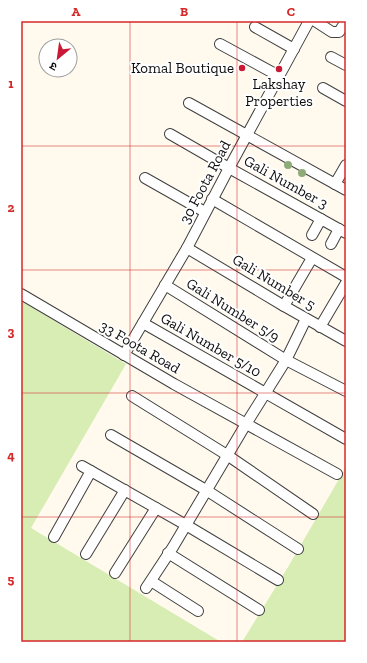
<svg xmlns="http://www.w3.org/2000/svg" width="367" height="663" viewBox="0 0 367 663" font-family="'Zilla Slab','Noto Sans Devanagari',serif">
  <rect width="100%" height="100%" fill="#fffaed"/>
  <!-- green -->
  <g fill="#d7edb3">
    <polygon points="21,301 126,364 31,528 221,642 21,642"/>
    <polygon points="346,467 346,642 242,642 288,567"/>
  </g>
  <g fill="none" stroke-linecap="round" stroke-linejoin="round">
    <!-- minor casing -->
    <g stroke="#404040" stroke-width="12">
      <g id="minor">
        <polyline points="315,21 332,32 339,32 346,21"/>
        <polyline points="255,27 294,49"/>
        <polyline points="220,44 279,76"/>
        <polyline points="331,57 346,65"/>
        <polyline points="323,88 346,101"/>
        <polyline points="189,103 346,190"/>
        <polyline points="170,134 229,168 346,233"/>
        <polyline points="145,178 205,212"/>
        <polyline points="335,184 346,165"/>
        <polyline points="212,199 346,277"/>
        <polyline points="312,235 321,219"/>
        <polyline points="331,244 339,229"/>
        <polyline points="187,248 284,306 346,341"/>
        <polyline points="165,285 286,360 346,391"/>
        <polyline points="21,294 174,384 337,474"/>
        <polyline points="284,306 312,258"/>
        <polyline points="143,323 346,439"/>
        <polyline points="320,327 346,283"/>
        <polyline points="124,355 187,248 229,168 309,21"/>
        <polyline points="132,396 227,455 313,514"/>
        <polyline points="111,435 206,490 298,549"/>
        <polyline points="82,466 186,525 278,580"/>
        <polyline points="54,537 91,471"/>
        <polyline points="168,553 259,610"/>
        <polyline points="86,554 125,490"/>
        <polyline points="115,573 156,508"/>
        <polyline points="151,581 198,611"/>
        <polyline points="146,588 173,547 246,424 286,360 306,319"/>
      </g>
    </g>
    <!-- minor -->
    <use href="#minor" stroke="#fff" stroke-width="10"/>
  </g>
  <!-- trees -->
  <g fill="#8eab78">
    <circle cx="288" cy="165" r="4"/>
    <circle cx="302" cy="173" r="4"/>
  </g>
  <!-- grid -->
  <path fill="none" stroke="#d62828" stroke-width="1" stroke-opacity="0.55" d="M130 21V642M237 21V642M21 146H346M21 270H346M21 393H346M21 517H346"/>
  <!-- markers -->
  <g fill="#ca1934" stroke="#fff" stroke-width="1.5">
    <circle cx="242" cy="68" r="4"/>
    <circle cx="279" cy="69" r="4"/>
  </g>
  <g text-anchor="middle" stroke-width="4" stroke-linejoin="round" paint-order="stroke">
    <!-- poi labels -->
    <g font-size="15" fill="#0d0d0d" stroke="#fff" text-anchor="end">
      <text x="234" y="73">Komal Boutique</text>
      <text x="279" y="89" text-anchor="middle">Lakshay<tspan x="279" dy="17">Properties</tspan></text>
    </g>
    <!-- street labels -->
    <g font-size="15" fill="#0d0d0d" stroke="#fff">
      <text transform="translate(205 182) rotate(-62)" y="5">30 Foota Road</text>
      <text transform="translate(286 182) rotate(29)" y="5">Gali Number 3</text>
      <text transform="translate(274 282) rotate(31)" y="5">Gali Number 5</text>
      <text transform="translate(233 310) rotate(32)" y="5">Gali Number 5/9</text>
      <text transform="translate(211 345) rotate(30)" y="5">Gali Number 5/10</text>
      <text transform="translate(140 347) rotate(30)" y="5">33 Foota Road</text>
    </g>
  </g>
  <!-- border -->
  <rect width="367" height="663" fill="none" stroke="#ffffff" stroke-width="44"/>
  <!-- north arrow -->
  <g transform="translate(58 58) rotate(209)"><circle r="19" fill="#ffffff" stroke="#9e9e9e"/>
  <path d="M0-3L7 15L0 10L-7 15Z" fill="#ca1934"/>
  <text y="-6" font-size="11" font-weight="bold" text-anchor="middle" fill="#0d0d0d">उ</text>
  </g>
  <rect x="22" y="22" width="323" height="619" fill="none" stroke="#d62828" stroke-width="1.5"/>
  <g font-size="13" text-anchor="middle" font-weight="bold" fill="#d62828">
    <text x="76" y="16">A</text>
    <text x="184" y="16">B</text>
    <text x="291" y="16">C</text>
    <text x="11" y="88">1</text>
    <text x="11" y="212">2</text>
    <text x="11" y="336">3</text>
    <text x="11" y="460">4</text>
    <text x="11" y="584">5</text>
  </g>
</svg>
